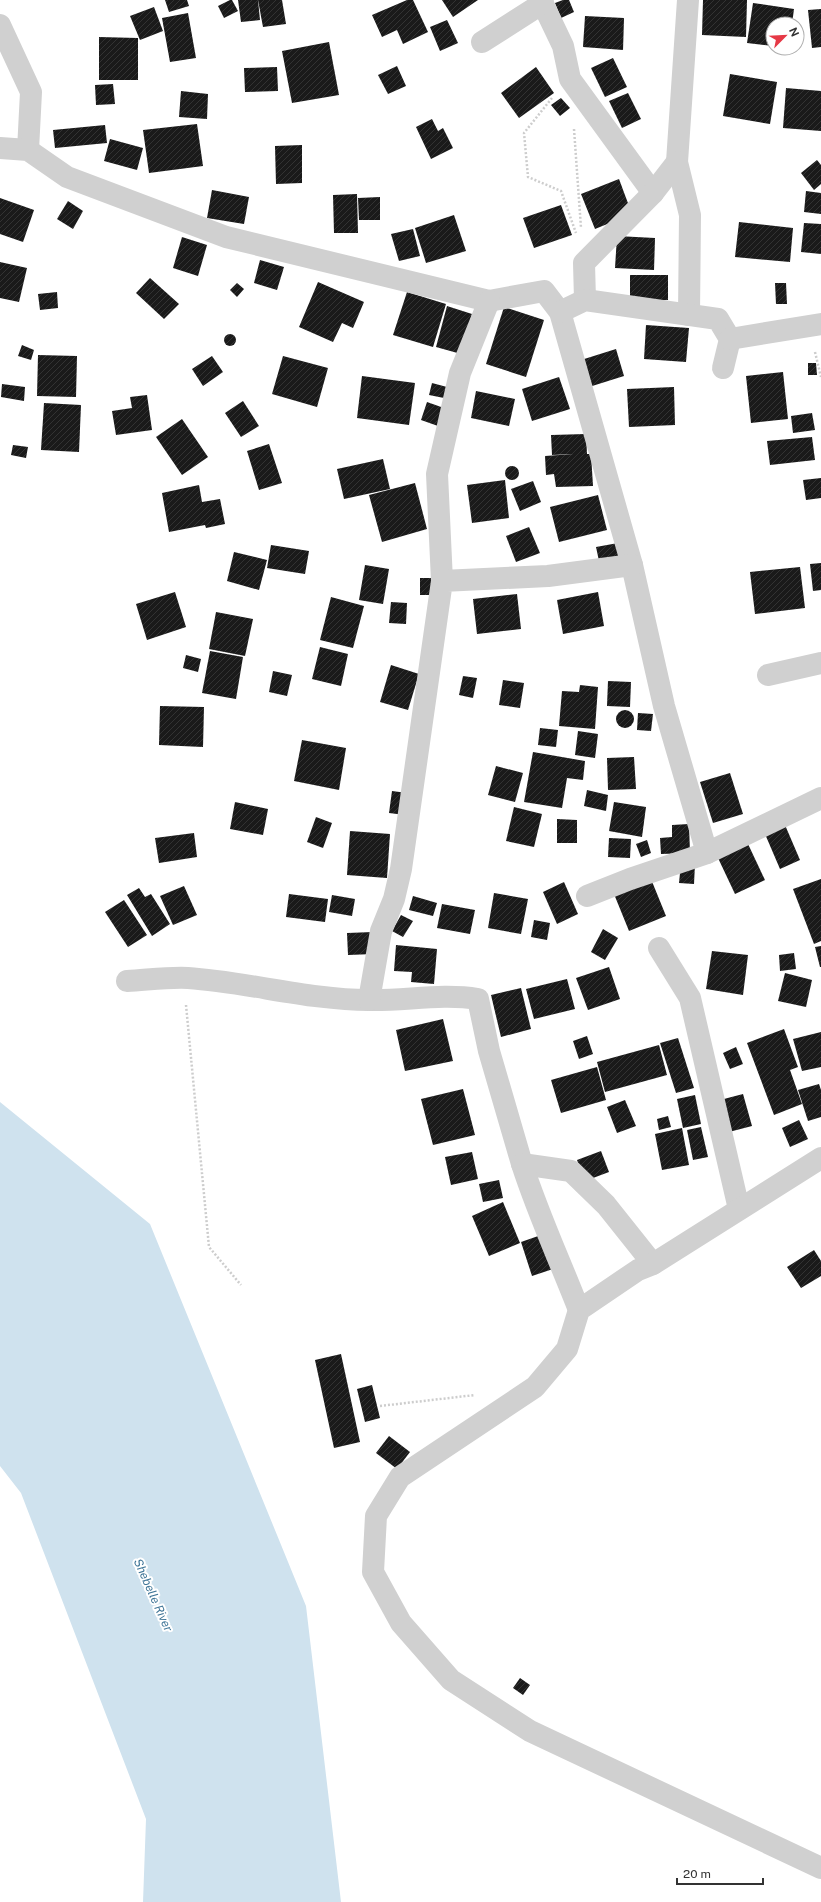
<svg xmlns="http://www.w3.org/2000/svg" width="821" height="1902" viewBox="0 0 821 1902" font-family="'Public Sans',sans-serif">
  <defs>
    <pattern id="building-hatch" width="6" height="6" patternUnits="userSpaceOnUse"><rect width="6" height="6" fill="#1a1a1a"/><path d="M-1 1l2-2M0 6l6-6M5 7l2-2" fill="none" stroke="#333"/></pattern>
  </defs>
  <rect width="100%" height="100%" fill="#fff"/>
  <!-- water -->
  <polygon fill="#cfe2ee" points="0,1102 150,1224 306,1606 341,1902 143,1902 146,1819 21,1493 0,1466"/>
  <!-- building -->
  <g fill="url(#building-hatch)">
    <polygon points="165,0 187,0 189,6 169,12"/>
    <polygon points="230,0 232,0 238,11 224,18 218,6"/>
    <polygon points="238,0 258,0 260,20 241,22"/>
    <polygon points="258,0 282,0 286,24 263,27"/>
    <polygon points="407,0 413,0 428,32 403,44 397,30 382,37 372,15"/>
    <polygon points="442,0 478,0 453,17"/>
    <polygon points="563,0 569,0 574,12 561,18 555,3"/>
    <polygon points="703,0 747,0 746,37 702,35"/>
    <polygon points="753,3 794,9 792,24 773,24 773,46 747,43"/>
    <polygon points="154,7 163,31 140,40 130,16"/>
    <polygon points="821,9 821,47 812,48 808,10"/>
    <polygon points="188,13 196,58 170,62 162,18"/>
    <polygon points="585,16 624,18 623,50 583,47"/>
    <polygon points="447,20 458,43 440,51 430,27"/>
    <polygon points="99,37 138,38 138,80 99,80"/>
    <polygon points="329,42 339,95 292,103 282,51"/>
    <polygon points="613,58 627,87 605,97 591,68"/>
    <polygon points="397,66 406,86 388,94 378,75"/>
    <polygon points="277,67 278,91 245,92 244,68"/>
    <polygon points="536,67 554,93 519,118 501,93"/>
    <polygon points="730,74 777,82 770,124 723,116"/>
    <polygon points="113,84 115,104 96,105 95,85"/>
    <polygon points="786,88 821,91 821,131 783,128"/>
    <polygon points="181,91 208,94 207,119 179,117"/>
    <polygon points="628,93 641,119 622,128 609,101"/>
    <polygon points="561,98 570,108 560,116 551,105"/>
    <polygon points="432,119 438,131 443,128 453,148 431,159 416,127"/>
    <polygon points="197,124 203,166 149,173 143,130"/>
    <polygon points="105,125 107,143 55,148 53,130"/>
    <polygon points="110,139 143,148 137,170 104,161"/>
    <polygon points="302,145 302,183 276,184 275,146"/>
    <polygon points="817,160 821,165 821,184 814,190 801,173"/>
    <polygon points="619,179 632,214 595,229 581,194"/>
    <polygon points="212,190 249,197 244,224 207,218"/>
    <polygon points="806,191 821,193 821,214 804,212"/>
    <polygon points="357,194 358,233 334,233 333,195"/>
    <polygon points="380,197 380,220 359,220 358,198"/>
    <polygon points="0,198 34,210 23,242 0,234"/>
    <polygon points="68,201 83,211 73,229 57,219"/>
    <polygon points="561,205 572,235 534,248 523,218"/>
    <polygon points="454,215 466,251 426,263 415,228"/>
    <polygon points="739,222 793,228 790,262 735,257"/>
    <polygon points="804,223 821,224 821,254 801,252"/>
    <polygon points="413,229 420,256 399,261 391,234"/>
    <polygon points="617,236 655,238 654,270 615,268"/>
    <polygon points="182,237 207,245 198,276 173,268"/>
    <polygon points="260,260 284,267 277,290 254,283"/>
    <polygon points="0,262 27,268 19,302 0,298"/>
    <polygon points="630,275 668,275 668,300 630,301"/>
    <polygon points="150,278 179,304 164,319 136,293"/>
    <polygon points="318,282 364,302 353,328 342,323 333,342 299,327"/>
    <polygon points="237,283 244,289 237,297 230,290"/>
    <polygon points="775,283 786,283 787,304 776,304"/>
    <polygon points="57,292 58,308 40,310 38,294"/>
    <polygon points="407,292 446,304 433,347 393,335"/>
    <polygon points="447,306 472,314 461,354 436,347"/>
    <polygon points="504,307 544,320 526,377 486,364"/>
    <polygon points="646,325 689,328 686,362 644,359"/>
    <circle cx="230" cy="340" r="6"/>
    <polygon points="22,345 34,350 31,360 18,356"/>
    <polygon points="616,349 624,376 589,387 581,360"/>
    <polygon points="38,355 77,356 76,397 37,396"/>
    <polygon points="212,356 223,372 203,386 192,369"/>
    <polygon points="283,356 328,368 317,407 272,394"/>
    <polygon points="808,363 816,363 817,375 808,375"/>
    <polygon points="783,372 788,419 751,423 746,376"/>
    <polygon points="362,376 415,383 409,425 357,418"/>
    <polygon points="559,377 570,409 532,421 522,389"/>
    <polygon points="432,383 447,387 444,398 429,395"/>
    <polygon points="2,384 25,387 24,401 1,397"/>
    <polygon points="674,387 675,425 629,427 627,389"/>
    <polygon points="476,391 515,399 509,426 471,418"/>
    <polygon points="147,395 152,430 116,435 112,411 132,408 130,397"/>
    <polygon points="243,401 259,426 241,437 225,413"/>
    <polygon points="427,402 444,408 438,426 421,420"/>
    <polygon points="44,403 81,405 79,452 41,450"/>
    <polygon points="812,413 815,430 793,433 791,416"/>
    <polygon points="182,419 208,457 182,475 156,437"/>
    <polygon points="586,434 587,454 591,454 593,486 556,487 554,474 546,475 545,456 573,454 552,455 551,435"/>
    <polygon points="812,437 815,460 770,465 767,441"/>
    <polygon points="269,444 282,483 259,490 247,451"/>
    <polygon points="13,445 28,447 26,458 11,455"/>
    <polygon points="383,459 390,489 344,499 337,469"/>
    <circle cx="512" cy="473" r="7"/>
    <polygon points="821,478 821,498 806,500 803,480"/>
    <polygon points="505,480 509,518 472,523 467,485"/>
    <polygon points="533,481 541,502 520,511 511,489"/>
    <polygon points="415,483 427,529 382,542 369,495"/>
    <polygon points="199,485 202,502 220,499 225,524 206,528 205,525 169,532 162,493"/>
    <polygon points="598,495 607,530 559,542 550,507"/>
    <polygon points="529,527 540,553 516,562 506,536"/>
    <polygon points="618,543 620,557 599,561 596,547"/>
    <polygon points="271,545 309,551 305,574 267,568"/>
    <polygon points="234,552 267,560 259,590 227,581"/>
    <polygon points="821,563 821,590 813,591 810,564"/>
    <polygon points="365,565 389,569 383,604 359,600"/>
    <polygon points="800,567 805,608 755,614 750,572"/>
    <rect x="420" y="578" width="13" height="17"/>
    <polygon points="175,592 186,627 147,640 136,604"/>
    <polygon points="598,592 604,626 563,634 557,600"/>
    <polygon points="517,594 521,629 477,634 473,599"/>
    <polygon points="331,597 364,606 353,648 320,640"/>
    <polygon points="391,602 407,603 406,624 389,623"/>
    <polygon points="216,612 253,619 245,656 209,649"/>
    <polygon points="320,647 348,654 341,686 312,679"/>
    <polygon points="210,651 243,657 236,699 202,693"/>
    <polygon points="186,655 201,659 198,672 183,668"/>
    <polygon points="391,665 419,674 408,710 380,702"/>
    <polygon points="273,671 292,675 287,696 269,692"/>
    <polygon points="463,676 477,678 473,698 459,695"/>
    <polygon points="503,680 524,683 520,708 499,705"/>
    <polygon points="608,681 631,682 630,707 607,706"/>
    <polygon points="580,685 598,687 595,729 559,726 562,691 579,692"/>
    <polygon points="160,706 204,707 203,747 159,745"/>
    <circle cx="625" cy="719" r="9"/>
    <polygon points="638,713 653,714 651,731 637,730"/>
    <polygon points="540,728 558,730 556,747 538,745"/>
    <polygon points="578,731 598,734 595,758 575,755"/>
    <polygon points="302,740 346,748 339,790 294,781"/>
    <polygon points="533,752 585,761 583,780 567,778 562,808 524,802"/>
    <polygon points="634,757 636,789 608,790 607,758"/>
    <polygon points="496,766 523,773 515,802 488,795"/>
    <polygon points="730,773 743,814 713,823 700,782"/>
    <polygon points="587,790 608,795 606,811 584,806"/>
    <polygon points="392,791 407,793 405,815 389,813"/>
    <polygon points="235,802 268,809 263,835 230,829"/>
    <polygon points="614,802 646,807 642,837 609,831"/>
    <polygon points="514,807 542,814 534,847 506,841"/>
    <polygon points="316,817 332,823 323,848 307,842"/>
    <polygon points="557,819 577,820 577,843 557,843"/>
    <polygon points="689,824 690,853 661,854 660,838 672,837 672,825"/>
    <polygon points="785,825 800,860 780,869 765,834"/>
    <polygon points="350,831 390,834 387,878 347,875"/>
    <polygon points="194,833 197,857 159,863 155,838"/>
    <polygon points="609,838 631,839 630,858 608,857"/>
    <polygon points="647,840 651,853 641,857 636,844"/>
    <polygon points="748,844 765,880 735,894 718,858"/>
    <polygon points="681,863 695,864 694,884 679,883"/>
    <polygon points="651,879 666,916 629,931 614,894"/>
    <polygon points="821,879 821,941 814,944 793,889"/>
    <polygon points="564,882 578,914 557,924 543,892"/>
    <polygon points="184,886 197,915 173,925 160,896"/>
    <polygon points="139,888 145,897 151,894 170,924 152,936 127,895"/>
    <polygon points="494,893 528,899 521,934 488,928"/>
    <polygon points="289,894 328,899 325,922 286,917"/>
    <polygon points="332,895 355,899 352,916 329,912"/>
    <polygon points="413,896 437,903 433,916 409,910"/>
    <polygon points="124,900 147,935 128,947 105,912"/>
    <polygon points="442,904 475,910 470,934 437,928"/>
    <polygon points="401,915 413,921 403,937 392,931"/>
    <polygon points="534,920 550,923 547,940 531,937"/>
    <polygon points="603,929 618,938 605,960 591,952"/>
    <polygon points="373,932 374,954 348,955 347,933"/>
    <polygon points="396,945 437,949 434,984 411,982 412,972 394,971"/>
    <polygon points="821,946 821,967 820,967 815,947"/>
    <polygon points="712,951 748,955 743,995 706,989"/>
    <polygon points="794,953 796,969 780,971 779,955"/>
    <polygon points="609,967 620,999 588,1010 576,978"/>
    <polygon points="785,973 812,980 806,1007 778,1001"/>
    <polygon points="567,979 575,1009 534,1019 526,989"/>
    <polygon points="521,988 531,1029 501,1037 491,995"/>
    <polygon points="443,1019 453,1061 405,1071 396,1030"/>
    <polygon points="784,1029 798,1067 790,1070 802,1104 774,1115 747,1043"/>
    <polygon points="821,1032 821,1067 802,1071 793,1039"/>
    <polygon points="587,1036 593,1054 579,1059 573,1041"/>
    <polygon points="678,1038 694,1088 676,1093 660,1043"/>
    <polygon points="659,1045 667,1075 605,1092 597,1062"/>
    <polygon points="736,1047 743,1064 730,1069 723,1053"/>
    <polygon points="597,1067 606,1100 561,1113 551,1080"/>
    <polygon points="819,1084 821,1090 821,1117 808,1121 798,1090"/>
    <polygon points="463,1089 475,1135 433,1145 421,1099"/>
    <polygon points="743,1094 752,1126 729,1132 720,1100"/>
    <polygon points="695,1095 701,1124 683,1128 677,1099"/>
    <polygon points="625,1100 636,1126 617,1133 607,1107"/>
    <polygon points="668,1116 671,1127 659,1130 657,1119"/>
    <polygon points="799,1120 808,1139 790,1147 782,1128"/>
    <polygon points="701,1127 708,1157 693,1160 687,1130"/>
    <polygon points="682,1128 689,1165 662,1170 655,1134"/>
    <polygon points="601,1151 609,1172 585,1181 577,1160"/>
    <polygon points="472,1152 478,1179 451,1185 445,1157"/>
    <polygon points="499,1180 503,1198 483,1202 479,1184"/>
    <polygon points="503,1202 520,1243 489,1256 472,1216"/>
    <polygon points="544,1234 556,1268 532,1276 521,1242"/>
    <polygon points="814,1250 821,1261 821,1276 801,1288 787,1267"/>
    <polygon points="341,1354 360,1442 334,1448 315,1360"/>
    <polygon points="372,1385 380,1418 365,1422 357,1389"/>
    <polygon points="389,1436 410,1452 397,1469 376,1453"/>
    <polygon points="520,1678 530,1685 523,1695 513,1688"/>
  </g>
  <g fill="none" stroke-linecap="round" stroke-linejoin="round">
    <!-- path -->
    <g stroke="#cdcdcd" stroke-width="2.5" stroke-dasharray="2 2" stroke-linecap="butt">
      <polyline points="552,98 524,133 528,177 561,191 576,233"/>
      <polyline points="574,129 581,228"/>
      <polyline points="815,352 821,377"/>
      <polyline points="186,1005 209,1247 241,1285"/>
      <polyline points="380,1406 475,1395"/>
    </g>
    <!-- street -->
    <g stroke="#d0d0d0" stroke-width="22">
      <polyline points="541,0 563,46 570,79 653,193"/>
      <polyline points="688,0 677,162 690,215 689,315"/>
      <polyline points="0,25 31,92 28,150"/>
      <polyline points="482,42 543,3"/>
      <polyline points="0,148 28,150 67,177 226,237 489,301 544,291 560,312 632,565 664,706 707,853"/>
      <polyline points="585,300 584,263 653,193 677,162"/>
      <polyline points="560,312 585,300 718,319 730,339 723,368"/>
      <polyline points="730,339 821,324"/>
      <polyline points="442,581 437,474 460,373 489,301"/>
      <polyline points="768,675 821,663"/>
      <polyline points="587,896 630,879 707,853 821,798"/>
      <polyline points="659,948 690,998 739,1209"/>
      <path d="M127 981C147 980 168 977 188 978 247 982 310 1000 369 1000 405 1001 441 993 478 999L489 1051 522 1164 571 1171 606 1205 653 1264"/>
      <polyline points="369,1000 381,931 394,899 401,869 442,581 548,576 632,565"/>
      <polyline points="821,1158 653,1264 638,1270 579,1310 567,1349 535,1387 400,1477 376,1516 373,1572 401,1623 451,1680 530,1731 821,1868"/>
      <path d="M522 1164C538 1214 560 1261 579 1310"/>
    </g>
  </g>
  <g text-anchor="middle" stroke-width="4" stroke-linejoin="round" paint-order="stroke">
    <!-- water labels -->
    <g font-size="12" font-style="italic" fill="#3f7597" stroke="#fff">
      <text transform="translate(153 1595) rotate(66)" y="4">Shebelle River</text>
    </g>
  </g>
  <!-- north arrow -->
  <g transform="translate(785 36) rotate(66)"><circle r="19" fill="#ffffff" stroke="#adadad"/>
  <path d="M0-3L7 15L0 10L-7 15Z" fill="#e63946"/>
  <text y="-6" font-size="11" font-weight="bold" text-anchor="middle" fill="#333333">N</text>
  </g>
  <!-- scale -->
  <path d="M677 1878v6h86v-6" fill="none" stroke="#333333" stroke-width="2"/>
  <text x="683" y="1878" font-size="12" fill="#333333" stroke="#ffffff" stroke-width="3" paint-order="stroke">20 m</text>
</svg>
